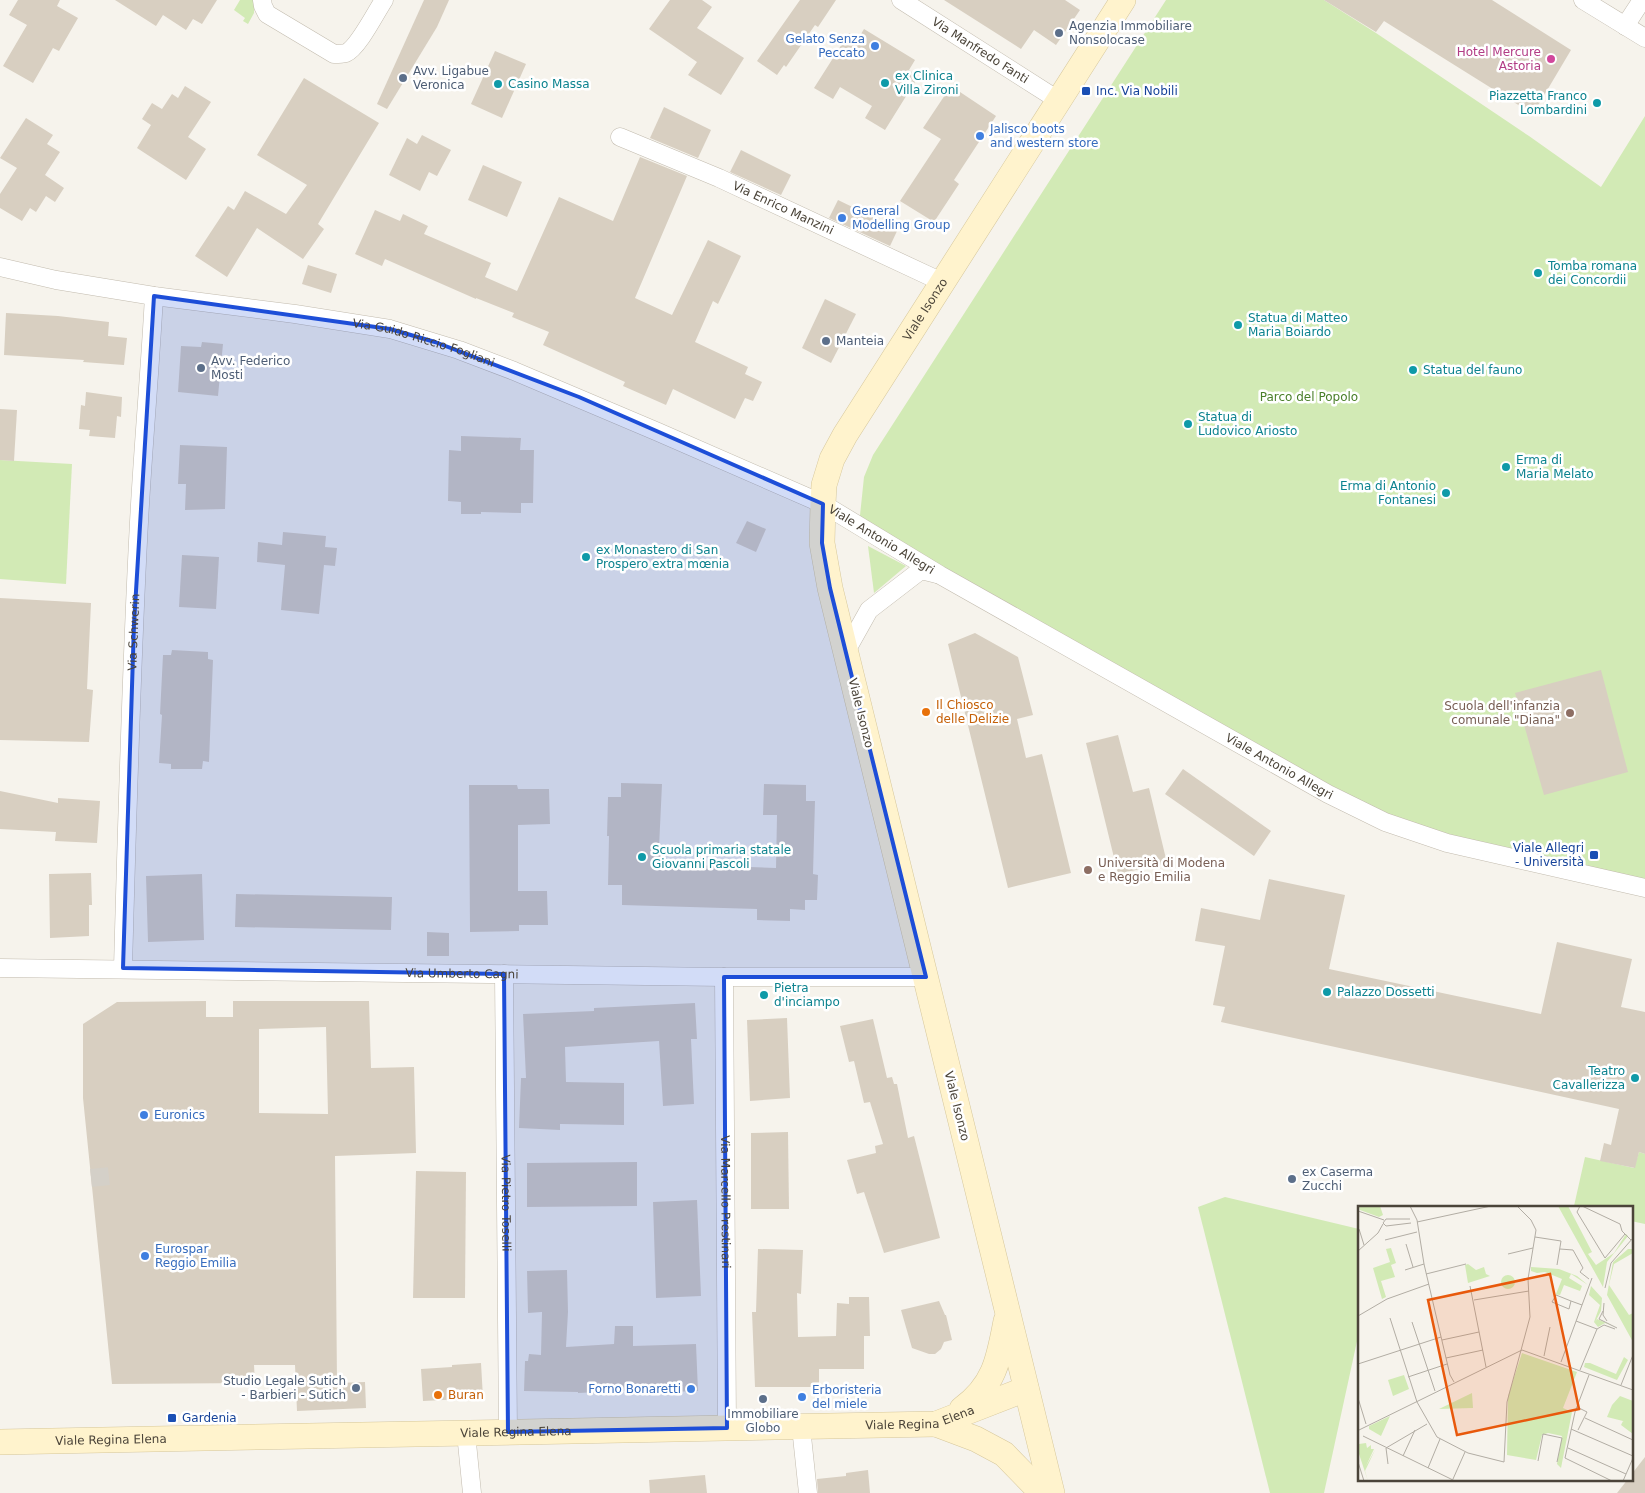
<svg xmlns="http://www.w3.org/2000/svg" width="1645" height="1493" viewBox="0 0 1645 1493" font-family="'DejaVu Sans',sans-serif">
  <rect width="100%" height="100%" fill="#f6f3ec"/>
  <!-- green -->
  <g fill="#d2eab5">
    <polygon points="240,0 254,0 254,13 248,24 243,21 245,18 234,10"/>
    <polygon points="1166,0 1324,0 1376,33 1529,136 1601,187 1645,116 1645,888 1385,822 859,525 864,477 873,455"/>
    <polygon points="0,460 72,464 66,584 0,579"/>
    <polygon points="868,546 906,566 874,593"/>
    <polygon points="1639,1152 1645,1154 1645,1224 1631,1221 1631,1207 1574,1206 1585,1157 1634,1168"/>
    <polygon points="1225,1197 1359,1229 1359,1332 1324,1493 1270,1493 1198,1207"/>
  </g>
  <!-- building -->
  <g fill="#d8cfc1" fill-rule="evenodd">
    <polygon points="18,0 60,0 57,6 78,18 59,51 53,48 33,83 3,66 27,25 9,15"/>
    <polygon points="115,0 217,0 202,24 193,19 186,30 163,15 156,26"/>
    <polygon points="424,0 449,0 437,27 387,109 377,104"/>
    <polygon points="670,0 702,0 712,7 697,28 744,58 721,95 688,75 697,62 649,29"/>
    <polygon points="800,0 836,0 818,27 815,25 786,67 784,65 777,75 757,61"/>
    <polygon points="944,0 1065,0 1080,10 1056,45 1034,30 1021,49"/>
    <polygon points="1324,0 1492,0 1571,50 1533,114 1384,21 1376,32"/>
    <polygon points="864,29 915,60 909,70 918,77 885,130 865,118 872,106 840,87 833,99 814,88 849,33 858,39"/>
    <polygon points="495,51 526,64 502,118 471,104"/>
    <polygon points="304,78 379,123 318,224 324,229 303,259 257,228 227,277 195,256 228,206 234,210 245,191 286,214 307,185 257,155"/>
    <polygon points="185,86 211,102 188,137 206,149 186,180 137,148 151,125 142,119 152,103 162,109 172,94 178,98"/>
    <polygon points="951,86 996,116 954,180 959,184 934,222 900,201 941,139 923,128"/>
    <polygon points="664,107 711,130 698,158 650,138"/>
    <polygon points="26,118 53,135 47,144 60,152 45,175 64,188 55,202 46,196 36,212 30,208 22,221 0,208 0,194 17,168 0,158"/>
    <polygon points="422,135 451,150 437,176 429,172 420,191 389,175 407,138 417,144"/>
    <polygon points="741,150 791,175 781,195 730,172"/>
    <polygon points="640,157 687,176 635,298 672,315 708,240 741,256 718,304 713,301 695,342 748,367 745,374 762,382 753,401 745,398 735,419 673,389 666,405 623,386 625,382 543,345 549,332 512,317 514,313 476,298 476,299 385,259 382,266 355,254 375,210 400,221 403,214 428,226 424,234 491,263 485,277 517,291 559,197 613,221"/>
    <polygon points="483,165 522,182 507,217 468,200"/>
    <polygon points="838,200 898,229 890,246 829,218"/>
    <polygon points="308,265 337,274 331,293 302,284"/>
    <polygon points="825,299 856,314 831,363 802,348"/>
    <polygon points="6,313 58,316 109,322 108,336 127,338 124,365 83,362 84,360 4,355"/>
    <polygon points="202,342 223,344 218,396 178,392 181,346 201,347"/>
    <polygon points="86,392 122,397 121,417 117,416 115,438 89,436 90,430 79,429 81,405 85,406"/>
    <polygon points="0,409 17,410 14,461 0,460"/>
    <polygon points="461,436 521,438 520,450 534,450 533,503 521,503 521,513 481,512 481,514 461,514 461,502 448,501 449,450 461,451"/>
    <polygon points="180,445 227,447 225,509 185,510 186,484 178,484"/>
    <polygon points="747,521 766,529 756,552 736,543"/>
    <polygon points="283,532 326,536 325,547 337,548 335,566 324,565 319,614 281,610 285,565 257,562 258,542 282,545"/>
    <polygon points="182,555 219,557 216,609 179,607"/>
    <polygon points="0,598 91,603 87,689 93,690 89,742 0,740"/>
    <polygon points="975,633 1018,657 1033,715 1017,719 1026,758 1042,754 1071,873 1008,888 948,644"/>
    <polygon points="172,650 208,652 208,659 213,660 209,762 203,761 202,769 171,769 171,764 159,763 162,715 160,714 163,655 171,655"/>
    <polygon points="1601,670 1628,772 1544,795 1515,693"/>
    <polygon points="1118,735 1133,792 1149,788 1167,863 1118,874 1086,743"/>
    <polygon points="1183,769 1271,831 1254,856 1165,794"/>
    <polygon points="621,783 662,784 659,848 665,849 665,864 776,868 777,815 763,815 764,784 806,785 806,801 815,801 813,874 818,875 817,900 805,900 805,910 790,909 790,921 757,920 757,909 622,905 622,885 608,885 609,836 607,836 608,797 621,797"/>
    <polygon points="469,785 517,785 518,789 549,789 550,824 518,825 518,891 547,891 548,925 519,925 519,931 470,932"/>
    <polygon points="0,791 58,803 58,798 100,801 97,843 55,841 56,832 0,829"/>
    <polygon points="91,873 92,905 89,905 89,936 50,938 49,874"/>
    <polygon points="202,874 204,940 148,942 146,876"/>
    <polygon points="1269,879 1345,895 1329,969 1541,1014 1557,942 1632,959 1621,1007 1645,1012 1645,1154 1639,1152 1635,1168 1600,1161 1604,1143 1611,1145 1619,1109 1221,1022 1225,1007 1213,1005 1225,946 1195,941 1201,908 1260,920"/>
    <polygon points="236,894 392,897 391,930 235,927"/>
    <polygon points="427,932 449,933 449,956 427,956"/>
    <path d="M206 1001V1017H233V1001H369L371 1068 414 1067 416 1153 335 1156 337 1383 365 1382 366 1408 297 1411 295 1365H254L255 1383 112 1384 83 1098V1024L117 1002ZM326 1027 328 1114 259 1113V1029Z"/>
    <polygon points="695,1003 697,1039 691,1039 694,1104 663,1106 659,1041 565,1047 566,1082 624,1083 624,1125 560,1124 560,1130 519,1128 521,1078 526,1078 523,1014 594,1011 594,1008"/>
    <polygon points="787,1018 790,1098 750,1101 747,1020"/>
    <polygon points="873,1019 887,1078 892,1077 894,1084 897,1084 908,1138 914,1136 940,1238 884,1253 864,1192 857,1194 847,1160 876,1153 875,1146 883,1144 870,1102 864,1103 854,1061 849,1062 840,1026"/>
    <polygon points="788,1132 789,1209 751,1209 751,1133"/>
    <polygon points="637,1162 637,1206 527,1207 527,1163"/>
    <polygon points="416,1171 466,1172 465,1298 413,1298"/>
    <polygon points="697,1200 701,1296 656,1298 653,1202"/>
    <polygon points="758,1249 803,1250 801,1294 797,1293 798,1337 836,1336 837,1303 849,1304 849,1297 869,1297 870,1336 864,1336 864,1369 819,1369 819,1387 755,1387 752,1312 756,1312"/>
    <polygon points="567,1270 568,1312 566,1347 614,1344 615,1326 633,1326 633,1346 696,1344 698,1391 642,1393 642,1390 578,1393 578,1392 524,1391 525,1361 528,1361 529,1354 541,1355 542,1312 528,1313 527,1271"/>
    <polygon points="939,1301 945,1315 946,1315 952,1340 944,1342 941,1349 935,1354 929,1354 912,1348 901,1310"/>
    <polygon points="481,1363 483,1398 423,1401 421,1369 452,1367 452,1365"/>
    <polygon points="1645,1457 1645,1493 1617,1493 1628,1479 1631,1479 1631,1475"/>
    <polygon points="868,1470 870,1493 818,1493 817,1479 846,1476 846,1473"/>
    <polygon points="705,1475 707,1493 650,1493 649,1480"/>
  </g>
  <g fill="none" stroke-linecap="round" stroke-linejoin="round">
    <!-- street-tunnel -->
    <polyline stroke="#d4d0c8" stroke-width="18" stroke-dasharray="18 9" stroke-linecap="butt" points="91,1178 110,1176"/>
    <!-- street casing -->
    <g stroke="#c2bbae" stroke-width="19">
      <g id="street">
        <path d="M262 0 263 6 267 14 334 54C338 54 342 54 346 53 358 48 376 12 384 0"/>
        <path id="s1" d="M901 0 1058 100"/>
        <polyline points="1583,0 1645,38"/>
        <polyline points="1625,26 1642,0"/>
        <path id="s2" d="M620 137 719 178 942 282"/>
        <path id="s3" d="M0 267 56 280 154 296 295 314 390 329 459 350 514 371 658 432 823 504 940 575 1328 794 1385 822 1447 843 1645 888"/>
        <polyline points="846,651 869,610 921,570 937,574"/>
        <path id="s4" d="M0 968 724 977H926"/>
        <path id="s5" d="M123 968C127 820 131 671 139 522 143 447 150 371 154 296"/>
        <path id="s6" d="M504 974 508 1432"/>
        <path id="s7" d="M724 977 727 1428"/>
        <polyline points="801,1427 808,1493"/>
        <polyline points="466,1433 472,1493"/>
      </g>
    </g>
    <!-- secondary casing -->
    <g stroke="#d6c79b" stroke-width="26">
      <g id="secondary">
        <path d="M962 1409C995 1385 999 1358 1006 1321"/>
        <polyline points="936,1424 976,1439 1004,1454 1042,1493"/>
        <path id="s8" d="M0 1442 936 1424 1026 1389"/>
        <path id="s9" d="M1052 1493 830 588 822 543 823 504 824 485 832 459 845 435 1123 0"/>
      </g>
    </g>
    <!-- street -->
    <use href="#street" stroke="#fff" stroke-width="18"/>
    <!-- secondary -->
    <use href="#secondary" stroke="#fff3cd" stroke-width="25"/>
  </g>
  <!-- marked area -->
  <path fill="#1d4ed8" fill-opacity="0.2" stroke="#1d4ed8" stroke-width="4" stroke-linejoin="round" d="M154 296 390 329 435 342 579 397 823 504 822 543 830 588 926 977H724L727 1428 508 1432 504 974 123 968 134 624Z"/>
  <!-- markers -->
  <g fill="#5c6f8a" stroke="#fff" stroke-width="2">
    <circle cx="1059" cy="33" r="5"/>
    <circle cx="403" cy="78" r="5"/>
    <circle cx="826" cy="341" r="5"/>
    <circle cx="201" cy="368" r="5"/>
    <circle cx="1292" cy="1179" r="5"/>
    <circle cx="356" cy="1388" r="5"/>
    <circle cx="763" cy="1399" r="5"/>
  </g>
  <g fill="#3f7fe0" stroke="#fff" stroke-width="2">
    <circle cx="875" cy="46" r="5"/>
    <circle cx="980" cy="136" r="5"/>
    <circle cx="842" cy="218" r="5"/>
    <circle cx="144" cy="1115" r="5"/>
    <circle cx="145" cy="1256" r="5"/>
    <circle cx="691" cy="1389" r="5"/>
    <circle cx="802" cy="1397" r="5"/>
  </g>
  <circle fill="#d1479c" stroke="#fff" stroke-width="2" cx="1551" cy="59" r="5"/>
  <g fill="#0f9aa8" stroke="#fff" stroke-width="2">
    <circle cx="885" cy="83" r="5"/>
    <circle cx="498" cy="84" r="5"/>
    <circle cx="1597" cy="103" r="5"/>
    <circle cx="1538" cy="273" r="5"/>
    <circle cx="1238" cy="325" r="5"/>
    <circle cx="1413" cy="370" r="5"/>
    <circle cx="1188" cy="424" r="5"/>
    <circle cx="1506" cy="467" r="5"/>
    <circle cx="1446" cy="493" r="5"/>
    <circle cx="586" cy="557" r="5"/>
    <circle cx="642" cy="857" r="5"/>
    <circle cx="1327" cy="992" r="5"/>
    <circle cx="764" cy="995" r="5"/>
    <circle cx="1635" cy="1078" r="5"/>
  </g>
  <g fill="#1a4fb4" stroke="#fff" stroke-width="2">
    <rect x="1081" y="86" width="10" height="10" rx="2.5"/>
    <rect x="1589" y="850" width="10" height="10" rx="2.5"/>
    <rect x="167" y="1413" width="10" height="10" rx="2.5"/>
  </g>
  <g fill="#e8710a" stroke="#fff" stroke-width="2">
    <circle cx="926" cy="712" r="5"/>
    <circle cx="438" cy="1395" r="5"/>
  </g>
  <g fill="#8d6e63" stroke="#fff" stroke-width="2">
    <circle cx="1570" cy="713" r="5"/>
    <circle cx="1088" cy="870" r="5"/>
  </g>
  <g text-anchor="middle" stroke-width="5" stroke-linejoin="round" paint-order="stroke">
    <!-- service labels -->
    <g font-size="12" fill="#4e5e75" stroke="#fff" text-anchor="start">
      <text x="1069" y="30">Agenzia Immobiliare<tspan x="1069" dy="14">Nonsolocase</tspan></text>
      <text x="413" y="75">Avv. Ligabue<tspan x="413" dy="14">Veronica</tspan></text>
      <text x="836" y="345">Manteia</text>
      <text x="211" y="365">Avv. Federico<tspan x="211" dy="14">Mosti</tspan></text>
      <text x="1302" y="1176">ex Caserma<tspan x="1302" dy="14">Zucchi</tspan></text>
      <text x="346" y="1385" text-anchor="end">Studio Legale Sutich<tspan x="346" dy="14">- Barbieri - Sutich</tspan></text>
      <text x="763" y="1418" text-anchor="middle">Immobiliare<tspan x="763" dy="14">Globo</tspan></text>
    </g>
    <!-- shop labels -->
    <g font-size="12" fill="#366cbe" stroke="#fff" text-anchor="start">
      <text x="865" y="43" text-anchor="end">Gelato Senza<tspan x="865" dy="14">Peccato</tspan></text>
      <text x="990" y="133">Jalisco boots<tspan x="990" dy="14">and western store</tspan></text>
      <text x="852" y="215">General<tspan x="852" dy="14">Modelling Group</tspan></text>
      <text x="154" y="1119">Euronics</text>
      <text x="155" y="1253">Eurospar<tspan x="155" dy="14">Reggio Emilia</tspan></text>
      <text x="681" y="1393" text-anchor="end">Forno Bonaretti</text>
      <text x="812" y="1394">Erboristeria<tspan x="812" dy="14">del miele</tspan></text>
    </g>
    <!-- street labels -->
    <g font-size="12" fill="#4b4439" stroke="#fff">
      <text dy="4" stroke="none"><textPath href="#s1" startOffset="94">Via Manfredo Fanti</textPath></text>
      <text dy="4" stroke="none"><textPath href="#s2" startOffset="178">Via Enrico Manzini</textPath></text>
      <text dy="4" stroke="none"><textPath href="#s9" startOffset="1239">Viale Isonzo</textPath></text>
      <text dy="4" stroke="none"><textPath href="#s3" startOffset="431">Via Guido Riccio Fogliani</textPath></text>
      <text dy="4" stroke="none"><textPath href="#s3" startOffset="931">Viale Antonio Allegri</textPath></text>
      <text dy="4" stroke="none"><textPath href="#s5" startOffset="336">Via Schwerin</textPath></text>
      <text transform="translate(861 713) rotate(76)" y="4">Viale Isonzo</text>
      <text dy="4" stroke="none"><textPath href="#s3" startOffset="1389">Viale Antonio Allegri</textPath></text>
      <text dy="4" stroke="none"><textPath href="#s4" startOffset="462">Via Umberto Cagni</textPath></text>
      <text transform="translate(957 1106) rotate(76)" y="4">Viale Isonzo</text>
      <text dy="4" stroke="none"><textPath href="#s7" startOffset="225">Via Marcello Prestinari</textPath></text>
      <text dy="4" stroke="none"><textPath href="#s6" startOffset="229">Via Pietro Toselli</textPath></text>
      <text dy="4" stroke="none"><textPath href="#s8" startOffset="921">Viale Regina Elena</textPath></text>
      <text dy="4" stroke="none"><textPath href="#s8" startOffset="516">Viale Regina Elena</textPath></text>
      <text dy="4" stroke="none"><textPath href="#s8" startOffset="111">Viale Regina Elena</textPath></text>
    </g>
    <!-- hotel labels -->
    <g font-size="12" fill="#b23c85" stroke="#fff" text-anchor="end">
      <text x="1541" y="56">Hotel Mercure<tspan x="1541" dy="14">Astoria</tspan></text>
    </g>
    <!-- culture labels -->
    <g font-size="12" fill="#0d838f" stroke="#fff" text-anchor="start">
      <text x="895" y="80">ex Clinica<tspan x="895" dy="14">Villa Zironi</tspan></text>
      <text x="508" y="88">Casino Massa</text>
      <text x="1587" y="100" text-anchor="end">Piazzetta Franco<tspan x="1587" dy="14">Lombardini</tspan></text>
      <text x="1548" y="270">Tomba romana<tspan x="1548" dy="14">dei Concordii</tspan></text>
      <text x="1248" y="322">Statua di Matteo<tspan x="1248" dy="14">Maria Boiardo</tspan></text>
      <text x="1423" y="374">Statua del fauno</text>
      <text x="1198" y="421">Statua di<tspan x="1198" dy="14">Ludovico Ariosto</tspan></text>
      <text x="1516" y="464">Erma di<tspan x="1516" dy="14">Maria Melato</tspan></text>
      <text x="1436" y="490" text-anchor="end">Erma di Antonio<tspan x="1436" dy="14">Fontanesi</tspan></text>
      <text x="596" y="554">ex Monastero di San<tspan x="596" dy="14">Prospero extra mœnia</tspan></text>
      <text x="652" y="854">Scuola primaria statale<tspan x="652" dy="14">Giovanni Pascoli</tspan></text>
      <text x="774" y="992">Pietra<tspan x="774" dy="14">d'inciampo</tspan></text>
      <text x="1337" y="996">Palazzo Dossetti</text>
      <text x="1625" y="1075" text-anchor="end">Teatro<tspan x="1625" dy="14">Cavallerizza</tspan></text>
    </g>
    <!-- transit labels -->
    <g font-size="12" fill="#164399" stroke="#fff" text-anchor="start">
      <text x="1096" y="95">Inc. Via Nobili</text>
      <text x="1584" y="852" text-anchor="end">Viale Allegri<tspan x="1584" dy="14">- Università</tspan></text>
      <text x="182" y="1422">Gardenia</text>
    </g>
    <!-- park labels -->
    <g font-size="12" fill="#4a7f2a" stroke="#fff">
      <text x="1309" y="401">Parco del Popolo</text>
    </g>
    <!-- food labels -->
    <g font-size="12" fill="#c56008" stroke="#fff" text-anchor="start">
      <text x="936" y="709">Il Chiosco<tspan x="936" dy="14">delle Delizie</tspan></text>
      <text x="448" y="1399">Buran</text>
    </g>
    <!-- education labels -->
    <g font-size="12" fill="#785e54" stroke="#fff" text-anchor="end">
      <text x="1560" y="710">Scuola dell'infanzia<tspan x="1560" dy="14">comunale "Diana"</tspan></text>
      <text x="1098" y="867" text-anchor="start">Università di Modena<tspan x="1098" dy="14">e Reggio Emilia</tspan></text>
    </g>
  </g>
  <!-- overview -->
  <g transform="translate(1358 1206)">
    <rect width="275" height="275" fill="#f6f3ec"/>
    <path d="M1 0H22L25 9 21 11 2 4ZM200 0H210L234 46 230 48 238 59 256 47 268 28 270 30 249 56 245 81ZM33 42 38 57 33 59 37 71 23 75 28 91 24 93 15 62 32 56 28 43ZM270 43H275V47L256 58 251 79 271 109 275 107V136L249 89 255 56ZM110 58 118 64 126 61 128 68 132 70 110 77 107 59ZM173 61 201 63 219 70 230 79 213 68 211 72 224 80 222 85 206 79 202 89 195 88H198L204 73 187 66 179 67 173 65ZM143 76a7 7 0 1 1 14 0a7 7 0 1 1-14 0ZM233 80 244 92 243 105 237 116 239 113 258 121 247 117 240 121 236 116 242 99 231 89ZM164 147 219 166 205 202 214 206 203 262 199 258 204 230 190 227 184 229 178 254 149 249 150 190ZM266 151 270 154 259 174 226 161 227 157H232L258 168ZM46 169 51 183 35 190 30 174ZM114 187 115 202 81 203ZM262 190 275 195V228L263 219 265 215 269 216 249 211 254 199ZM32 210 23 230 11 223V220ZM8 237 9 242 13 239V243H16L8 260 17 244 7 265 10 275 0 245 1 238Z" fill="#d2eab5"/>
    <path fill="none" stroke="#b2ada4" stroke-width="1" d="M52 0 59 14 66 58 92 169 96 176M222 0 219 6 247 52 267 28M224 0 262 18 264 25 273 34M0 5 26 14M52 13H28L25 17 28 20 53 17M59 16 133 0M1 23 6 39M177 31 203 35 199 59M27 34 59 26M48 38 55 61M202 43 215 44 225 62 222 66 231 73M0 45 20 27 25 18M150 48 175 42M47 64 66 58M68 68 108 58M112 80 128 161M247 82 253 57 275 32M116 94 171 85M213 95 211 103 194 96 198 89 213 95 224 99M246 97 245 109 249 115M245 105 241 113 259 122M0 110 29 93 71 78M32 112 59 196M218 115 239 123M54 116 77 185M84 134 121 126M186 150 192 121M88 152 125 144M203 156 234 72M0 158 83 131M222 164 239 123 246 119 257 123M231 169 217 206 207 252 254 275M50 171 89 158M263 179 275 149M0 192 8 218M59 196 79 231 110 247 146 256 149 196 172 111 170 73 178 24 173 14 159 0M219 201 229 206 220 224M227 212 275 234M213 223 275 250M1 224 164 144 275 184M5 230 97 275M28 242 69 218M28 242 30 258M210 242 268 268M45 250 57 224M180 255 185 228 204 232 199 256M0 256 6 275M70 262 82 233M95 273 107 246M265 275 275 252"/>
    <path fill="#e8590c" fill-opacity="0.15" stroke="#e8590c" stroke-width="2.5" d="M192 68 221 203 99 229 70 94Z"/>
    <rect width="275" height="275" fill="none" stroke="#4b4439" stroke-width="2.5"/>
  </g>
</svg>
